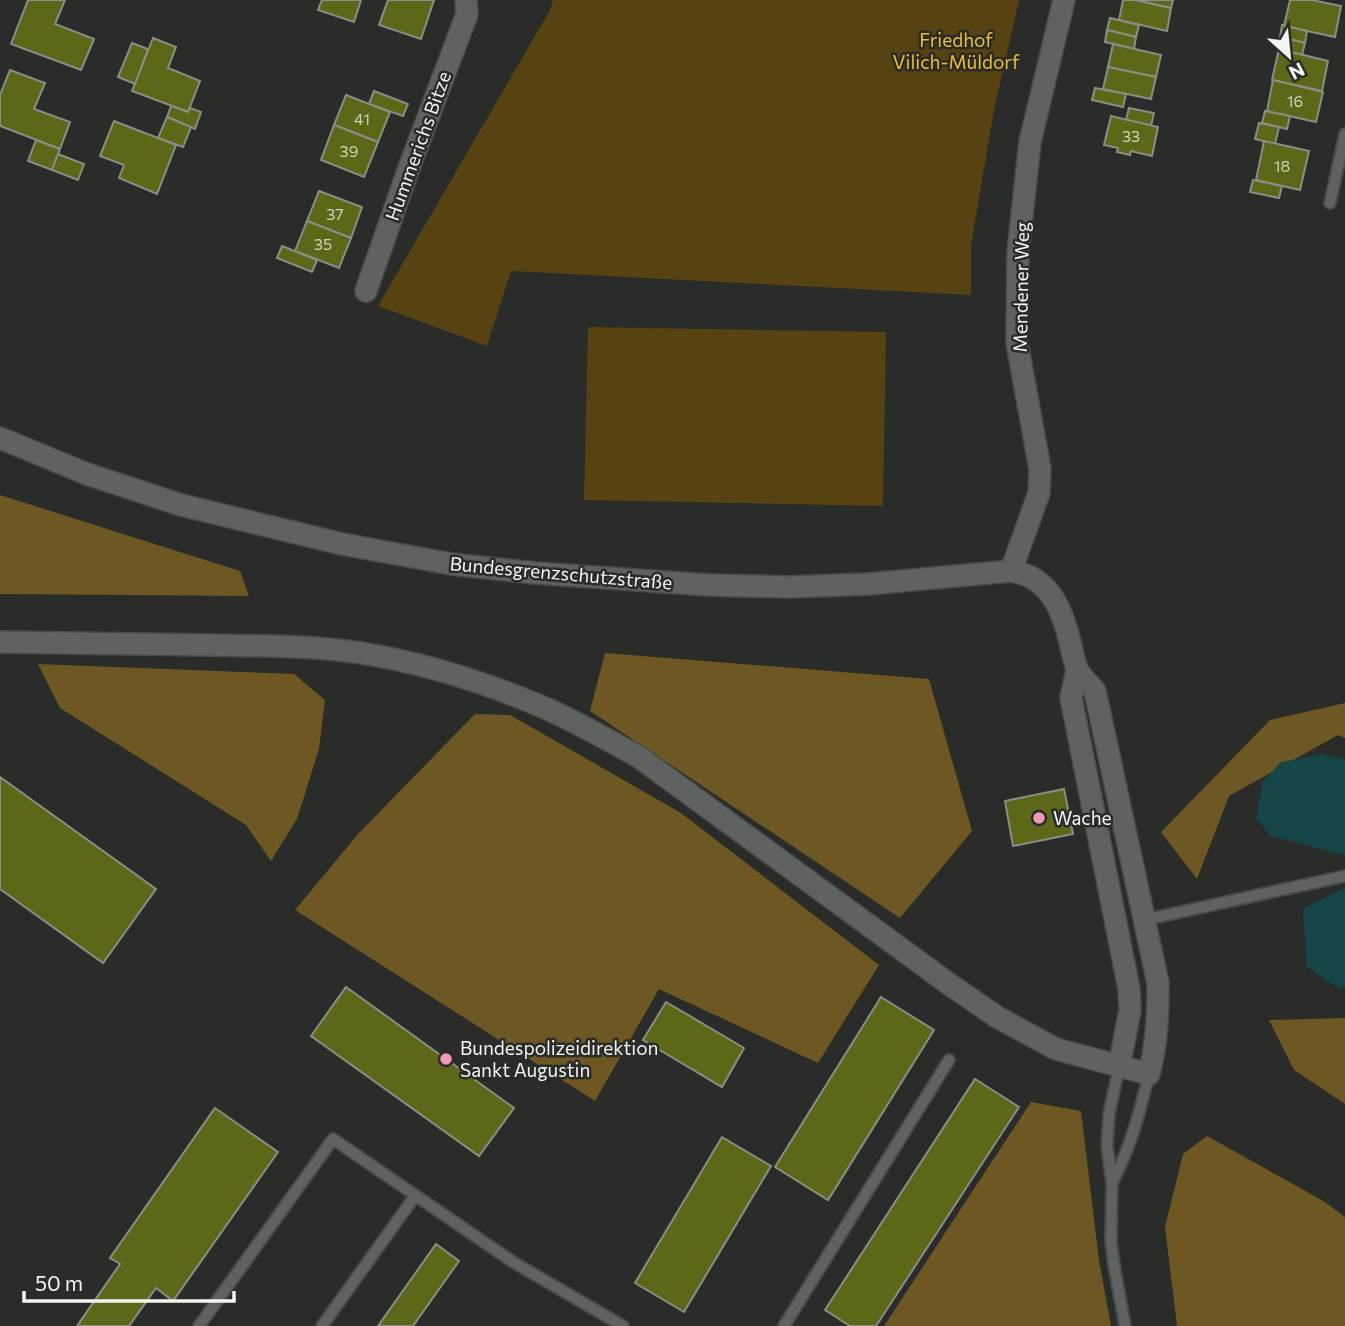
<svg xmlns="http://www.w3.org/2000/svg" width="1345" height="1326" viewBox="0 0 1345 1326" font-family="Commissioner,sans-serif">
  <rect width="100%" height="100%" fill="#292c29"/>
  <!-- green -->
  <g fill="#574311">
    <polygon points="553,0 1019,0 994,110 971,245 971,295 511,271 487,346 378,306 550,10"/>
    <polygon points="588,327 886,332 883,506 584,500"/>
  </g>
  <!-- forest -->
  <g fill="#6d5723">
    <polygon points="0,495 240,571 249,596 0,594"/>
    <polygon points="605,653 929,679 972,831 900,918 590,711"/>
    <polygon points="38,664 294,674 325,700 319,749 297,819 271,861 246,825 60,708"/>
    <polygon points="1345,703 1345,738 1338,735 1229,796 1197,879 1161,832 1270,720"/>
    <polygon points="475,714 510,715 681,813 879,965 818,1063 659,989 595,1101 295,910 358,834"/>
    <polygon points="1345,1018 1345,1104 1294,1070 1269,1020"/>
    <polygon points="1031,1102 1081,1111 1099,1260 1111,1326 884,1326"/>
    <polygon points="1207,1136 1325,1202 1345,1217 1345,1326 1177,1326 1165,1227 1183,1154"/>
  </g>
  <!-- water -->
  <g fill="#174649">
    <polygon points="1323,754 1345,760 1345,855 1271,836 1256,818 1263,781 1281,762"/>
    <polygon points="1345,888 1345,987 1338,988 1307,967 1303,909"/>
  </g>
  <!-- building -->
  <g fill="#5e6617" stroke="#8c8d88" stroke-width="2">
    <polygon points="28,0 65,0 55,24 94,39 81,70 11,44"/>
    <polygon points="322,0 361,0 354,22 318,10"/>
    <polygon points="388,0 434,0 421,39 379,25"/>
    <polygon points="1123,0 1136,0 1171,8 1167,31 1119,20"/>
    <polygon points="1136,0 1173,0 1171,8"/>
    <polygon points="1290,0 1312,0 1341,6 1335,37 1284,26"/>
    <polygon points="1110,18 1139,25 1136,37 1107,30"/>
    <polygon points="1282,25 1307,31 1305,43 1280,37"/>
    <polygon points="1107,30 1136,37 1134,49 1105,42"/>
    <polygon points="1280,37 1305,43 1302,55 1277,49"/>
    <polygon points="153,38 176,47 168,68 200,81 188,112 132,91"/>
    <polygon points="132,43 148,49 135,84 118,77"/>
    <polygon points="1113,44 1161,55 1156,77 1108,67"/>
    <polygon points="1279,49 1328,61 1322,91 1272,80"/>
    <polygon points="1108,67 1156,77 1151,99 1103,89"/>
    <polygon points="10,70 45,83 34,109 70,122 60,149 0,126 0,95"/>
    <polygon points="1273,80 1323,92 1316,122 1267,111"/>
    <polygon points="1095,88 1126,94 1123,107 1092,100"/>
    <polygon points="374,91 408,104 403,116 369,104"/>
    <polygon points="346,95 390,112 378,142 334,125"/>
    <polygon points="171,106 188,112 190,108 201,112 195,129 167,117"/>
    <polygon points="1129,108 1154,113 1151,126 1126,120"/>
    <polygon points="1265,111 1290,116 1287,129 1262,123"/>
    <polygon points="1111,116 1158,127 1152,156 1131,151 1130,155 1117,152 1118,148 1104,145"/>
    <polygon points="167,117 191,127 183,147 158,138"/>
    <polygon points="114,121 176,145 157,194 119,178 124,165 100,156"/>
    <polygon points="1259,123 1279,127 1275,144 1255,139"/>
    <polygon points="334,125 378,142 364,177 321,160"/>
    <polygon points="36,140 60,149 52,170 28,161"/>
    <polygon points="1264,141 1309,151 1300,190 1256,180"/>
    <polygon points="58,154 84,164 78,180 52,170"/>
    <polygon points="1253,180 1282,186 1279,198 1250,192"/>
    <polygon points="319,191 362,207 351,238 307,221"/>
    <polygon points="307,221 351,238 339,268 295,251"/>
    <polygon points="282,246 317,260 312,272 277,258"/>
    <polygon points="0,777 156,889 103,963 0,889"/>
    <polygon points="1064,789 1073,834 1013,846 1005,801"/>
    <polygon points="346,987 514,1108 479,1156 311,1036"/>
    <polygon points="881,997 934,1030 828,1200 775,1167"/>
    <polygon points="666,1002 744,1048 722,1087 643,1040"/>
    <polygon points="975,1079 1019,1107 876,1326 850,1326 825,1310"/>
    <polygon points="215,1108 278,1152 173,1301 156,1288 129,1326 77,1326 120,1264 110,1258"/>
    <polygon points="722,1137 771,1166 684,1312 635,1283"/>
    <polygon points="436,1244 459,1261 413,1326 378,1326"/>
  </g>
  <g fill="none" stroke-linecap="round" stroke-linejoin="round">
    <!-- lane casing -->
    <g stroke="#484b48" stroke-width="14">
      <g id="lane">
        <polyline points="1330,203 1345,134"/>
        <polyline points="1144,920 1345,876"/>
        <polyline points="1119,1067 1109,1114 1107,1146 1112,1183 1111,1241 1114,1265 1125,1326"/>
        <path d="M1112 1183C1131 1146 1139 1115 1149 1074"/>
        <polyline points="199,1326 333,1139 513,1262 623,1326"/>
        <polyline points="322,1326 415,1196"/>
        <polyline points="784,1326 949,1060"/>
      </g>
    </g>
    <!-- street casing -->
    <g stroke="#484b48" stroke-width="24">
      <g id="street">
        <polyline points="366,291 409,168 467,14 466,0"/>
        <path d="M0 642C69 643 138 644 208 645 259 646 311 645 361 653 424 663 487 683 545 708 577 722 608 740 639 757L949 984 997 1017 1056 1049 1149 1074C1157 1043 1158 1015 1158 983L1095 691C1089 684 1081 677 1077 669 1074 661 1072 651 1070 642 1062 609 1049 576 1011 571L1039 493 1040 469 1017 343 1018 252 1030 142 1064 0"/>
        <polyline points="1077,670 1071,698 1129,989 1130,1010 1119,1067"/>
      </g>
    </g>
    <!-- secondary casing -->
    <g stroke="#484b48" stroke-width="24">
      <polyline id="secondary" points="0,438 87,474 181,505 342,544 451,564 535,573 709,585 789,587 868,584 1011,571"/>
    </g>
    <!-- lane -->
    <use href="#lane" stroke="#5f635f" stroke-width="10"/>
    <!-- street -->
    <use href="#street" stroke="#5f635f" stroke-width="21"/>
    <!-- secondary -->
    <use href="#secondary" stroke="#5f635f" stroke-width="21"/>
  </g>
  <!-- markers -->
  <g fill="#f09ab6" stroke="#292c29" stroke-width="2.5">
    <circle cx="1039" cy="818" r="7"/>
    <circle cx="446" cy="1059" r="7"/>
  </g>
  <g text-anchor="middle" stroke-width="5" stroke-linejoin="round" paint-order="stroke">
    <!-- number labels -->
    <g font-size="16" fill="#ced1bc">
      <text x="1295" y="107">16</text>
      <text x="362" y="125">41</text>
      <text x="1131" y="142">33</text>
      <text x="349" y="157">39</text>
      <text x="1282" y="172">18</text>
      <text x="335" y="220">37</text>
      <text x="323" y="250">35</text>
    </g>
    <!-- park labels -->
    <g font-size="19" fill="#f1bd32" stroke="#292c29">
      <text x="956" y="47">Friedhof<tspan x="956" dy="22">Vilich-Müldorf</tspan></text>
    </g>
    <!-- street labels -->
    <g font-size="19" fill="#f3f5f3" stroke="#292c29">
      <text transform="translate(418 146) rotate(-70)" y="7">Hummerichs Bitze</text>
      <text transform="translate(1021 287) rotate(-89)" y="7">Mendener Weg</text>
      <text transform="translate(561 573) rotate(5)" y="7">Bundesgrenzschutzstraße</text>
    </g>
    <!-- poi labels -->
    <g font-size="19" fill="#f3f5f3" stroke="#292c29" text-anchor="start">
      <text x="1053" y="825">Wache</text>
      <text x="460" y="1055">Bundespolizeidirektion<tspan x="460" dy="22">Sankt Augustin</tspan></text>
    </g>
  </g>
  <!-- north arrow -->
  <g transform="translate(1289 56) rotate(153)" stroke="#292c29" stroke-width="5" paint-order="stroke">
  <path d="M0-5L12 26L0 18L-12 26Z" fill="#f3f5f3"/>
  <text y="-10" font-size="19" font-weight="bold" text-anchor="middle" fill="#f3f5f3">N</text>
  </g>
  <!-- scale -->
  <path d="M24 1291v10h210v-10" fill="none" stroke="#f3f5f3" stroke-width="3.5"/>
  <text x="35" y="1291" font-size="21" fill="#f3f5f3" stroke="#292c29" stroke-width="5" paint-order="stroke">50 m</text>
</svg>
